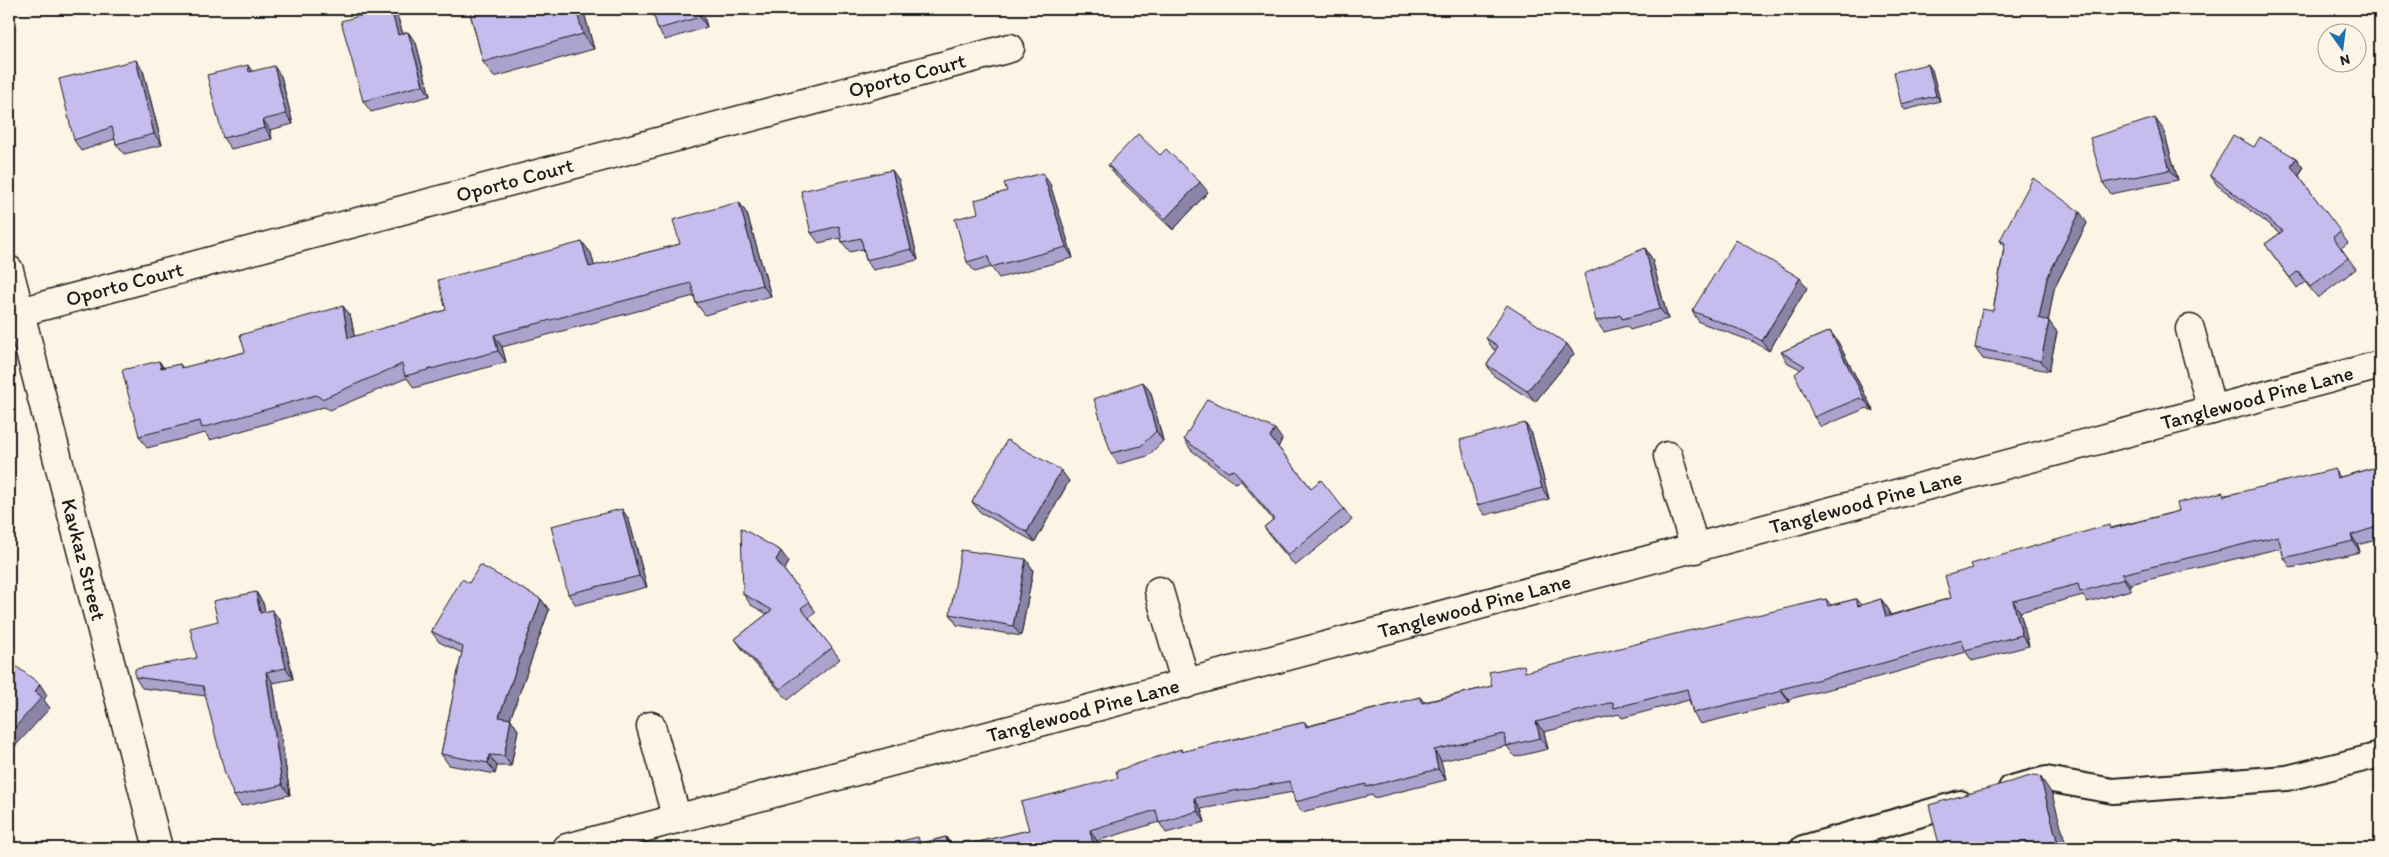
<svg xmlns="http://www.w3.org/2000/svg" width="2389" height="857" viewBox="0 0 2389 857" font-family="Itim,sans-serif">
  <rect width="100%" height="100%" fill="#fcf5e5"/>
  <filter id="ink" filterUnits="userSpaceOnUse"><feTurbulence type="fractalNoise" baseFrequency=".02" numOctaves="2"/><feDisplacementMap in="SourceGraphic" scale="10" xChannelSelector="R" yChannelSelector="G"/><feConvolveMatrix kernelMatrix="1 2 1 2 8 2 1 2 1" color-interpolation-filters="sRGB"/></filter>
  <g filter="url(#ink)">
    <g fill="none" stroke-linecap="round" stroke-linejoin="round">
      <!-- lane casing -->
      <g stroke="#1c1c1c" stroke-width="28">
        <g id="lane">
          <polyline points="2011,788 2046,779 2113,791 2287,778 2380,755"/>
          <polyline points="1803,848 1960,803"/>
        </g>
      </g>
      <!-- street casing -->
      <g stroke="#1c1c1c" stroke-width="31">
        <g id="street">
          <path id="s1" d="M9 270 158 848"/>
          <path id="s2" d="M20 312 1010 48"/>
          <polyline points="2190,329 2212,410"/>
          <polyline points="1668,456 1695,549"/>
          <polyline points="1159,591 1186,684"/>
          <polyline points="651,726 677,819"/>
          <path id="s3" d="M567 848 2380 365"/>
        </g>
      </g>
      <!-- lane -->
      <use href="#lane" stroke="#fcf5e5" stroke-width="24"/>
      <!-- street -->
      <use href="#street" stroke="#fcf5e5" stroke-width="28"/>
    </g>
    <!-- wall -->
    <g fill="#aba2cd" stroke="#1c1c1c">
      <polygon points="385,9 392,9 398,18 403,34 408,32 416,43 430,96 371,112 363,101"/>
      <polygon points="469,9 583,9 594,49 494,77 483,62"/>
      <polygon points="652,9 702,9 707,27 665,40 658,29"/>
      <polygon points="248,65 252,71 281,76 293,124 270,130 272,139 231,149 223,138"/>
      <polygon points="143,70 162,145 124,154 116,144 115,139 81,151 74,140"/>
      <polygon points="1932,70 1940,101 1905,110 1901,104"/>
      <polygon points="2163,129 2178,180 2111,194 2103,183"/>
      <polygon points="2254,147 2296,158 2303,168 2299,176 2348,243 2341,248 2356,269 2318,298 2305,282 2297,288 2265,244 2280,233 2217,185 2210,175"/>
      <polygon points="1160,155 1208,192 1173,230 1116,176 1108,165"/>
      <polygon points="899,180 918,260 873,270 866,260 863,249 850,252 842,242 841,238 819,243 811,233"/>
      <polygon points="1050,184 1073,258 999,278 991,267 975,272 967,262 978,213"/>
      <polygon points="739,202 747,214 771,296 705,315 696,303 694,296 502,347 506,362 414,388 407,378 330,410 324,407 210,440 205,433 147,448 139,436 159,361 164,368 180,364 183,368 245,352 343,306 351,318 354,337 446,310 582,242 591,253 594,266 680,244"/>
      <polygon points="2087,223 2054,289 2048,321 2057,332 2049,371 1983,359 1975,348 1993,311 2004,247 2000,240"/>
      <polygon points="1645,248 1652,259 1668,319 1630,330 1627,326 1604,332 1596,321"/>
      <polygon points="1807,288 1769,351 1754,342 1699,322 1692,311"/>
      <polygon points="1830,331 1838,342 1874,412 1867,408 1821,427 1814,417 1800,369 1788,363 1781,352"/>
      <polygon points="1486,338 1567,344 1574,354 1535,402 1494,376 1487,365 1496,350 1493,349"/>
      <polygon points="1143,382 1151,393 1163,441 1148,456 1118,464 1111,453"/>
      <polygon points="1525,423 1532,434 1549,499 1485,515 1477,505"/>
      <polygon points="1184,439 1282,439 1278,447 1311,488 1344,509 1352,520 1295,566 1272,538 1264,527 1273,520 1241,481 1235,483 1191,450"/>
      <polygon points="2380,466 2380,539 2358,545 2360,552 2291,568 2284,558 2281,548 2130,584 2131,590 2087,602 2083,595 2020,612 2029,646 1972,661 1966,652 1890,674 1789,699 1789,702 1700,724 1693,713 1689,700 1622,718 1619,714 1544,732 1548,749 1515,757 1507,746 1441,761 1446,780 1374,798 1372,795 1302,812 1295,802 1293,792 1201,809 1205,822 1166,833 1159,822 1097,841 1099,848 885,848 922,843 946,837 952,846 971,844 1029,830 1118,778 1181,749 1182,752 1305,722 1308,726 1420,697 1424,702 1492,686 1528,672 1826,599 1831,605 1856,599 1861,605 1881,599 1889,610 1890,615 1951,598 2111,528 2179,511 2225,495 2340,477"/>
      <polygon points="1069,481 1035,542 980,512 972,502"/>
      <polygon points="622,509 629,520 647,587 576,605 568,594"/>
      <polygon points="1026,559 1033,570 1021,636 957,625 950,614"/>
      <polygon points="789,562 784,570 816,612 809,618 840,659 788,700 743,650 735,639 767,614 751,605 743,594"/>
      <polygon points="469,583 541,599 549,610 510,719 518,730 511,766 497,766 495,774 449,765 441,754 462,653 439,642 431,631"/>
      <polygon points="256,592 263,603 265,612 272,610 280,620 293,679 273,683 290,795 241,806 234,796 206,696 142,688 135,677 197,658 218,621"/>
    </g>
    <!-- shaded-wall -->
    <g fill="#8b84a7" stroke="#1c1c1c">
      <polygon points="391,9 398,18 406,45 398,35"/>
      <polygon points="576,9 583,9 594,49 583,34"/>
      <polygon points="698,9 702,9 707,27 700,17"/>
      <polygon points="408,32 416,43 430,96 423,85"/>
      <polygon points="136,60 143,70 162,145 154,134"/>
      <polygon points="1928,64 1932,70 1940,101 1936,96"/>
      <polygon points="274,66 281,76 293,124 286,114"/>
      <polygon points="2155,118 2163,129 2178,180 2170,170"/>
      <polygon points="263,120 270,130 272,139 265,128"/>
      <polygon points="2296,158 2303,168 2298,177 2291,166"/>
      <polygon points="892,170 899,180 918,260 911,249"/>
      <polygon points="1043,173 1050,184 1073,258 1066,247"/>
      <polygon points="1200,182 1208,192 1173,230 1165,219"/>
      <polygon points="739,202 747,214 771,296 762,285"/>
      <polygon points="2080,212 2087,223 2054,289 2047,329 2039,318 2047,278"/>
      <polygon points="582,242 591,253 598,279 589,267"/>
      <polygon points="1645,248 1652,259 1668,319 1660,309"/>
      <polygon points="1800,278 1807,288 1769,351 1762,341"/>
      <polygon points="343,306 351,318 357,350 348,338"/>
      <polygon points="2049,321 2057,332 2049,371 2041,361"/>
      <polygon points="1830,331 1838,342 1874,412 1866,402"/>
      <polygon points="494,335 502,347 506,362 498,351"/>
      <polygon points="1567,344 1574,354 1535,402 1527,391"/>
      <polygon points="159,361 167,372 161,368"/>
      <polygon points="1143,382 1151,393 1163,441 1156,431"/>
      <polygon points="1525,423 1532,434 1549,499 1542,488"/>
      <polygon points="1275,429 1282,439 1278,448 1270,437"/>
      <polygon points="2335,469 2342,480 2337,478"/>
      <polygon points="1061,470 1069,481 1035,542 1027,532"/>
      <polygon points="622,509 629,520 647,587 639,576"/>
      <polygon points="2351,535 2358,545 2360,552 2353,541"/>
      <polygon points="781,551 789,562 784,571 776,560"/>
      <polygon points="1026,559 1033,570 1021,636 1013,626"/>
      <polygon points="2122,574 2130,584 2131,590 2124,579"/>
      <polygon points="256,592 263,603 268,623 260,613"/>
      <polygon points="541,599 549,610 507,728 499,717"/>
      <polygon points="1881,599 1889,610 1893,627 1886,617"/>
      <polygon points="2013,601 2020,612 2029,646 2022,635"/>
      <polygon points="272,610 280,620 293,679 286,668"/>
      <polygon points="266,672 273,683 290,795 282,785"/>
      <polygon points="40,684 47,695 44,700 50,708 9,753 9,734"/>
      <polygon points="1781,689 1789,699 1789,702 1782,691"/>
      <polygon points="511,719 518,730 511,766 504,756"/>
      <polygon points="1536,722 1544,732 1548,749 1540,738"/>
      <polygon points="1434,750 1441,761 1446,780 1438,769"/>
      <polygon points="489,755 497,766 495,774 488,763"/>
      <polygon points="2040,776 2052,794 2067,848 2059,848"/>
      <polygon points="1194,798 1201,809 1205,822 1198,811"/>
      <polygon points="1090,830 1097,841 1099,848 1094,848"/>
      <polygon points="946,837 953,848 948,846"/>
    </g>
    <!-- building -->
    <g fill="#c7bcee" stroke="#1c1c1c">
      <polygon points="385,9 391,9 398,35 408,32 423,85 363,101 341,21"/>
      <polygon points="469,9 576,9 583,34 483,62"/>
      <polygon points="652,9 698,9 700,17 658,29"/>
      <polygon points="136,60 154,134 116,144 112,127 74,140 59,79"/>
      <polygon points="1928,64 1936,96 1901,104 1894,72"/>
      <polygon points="248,65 249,72 274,66 286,114 263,120 265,128 223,138 207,75"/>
      <polygon points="2155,118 2170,170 2103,183 2090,138"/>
      <polygon points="1138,134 1160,155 1166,149 1200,182 1165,219 1108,165"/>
      <polygon points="2233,135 2254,147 2260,137 2296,158 2291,166 2341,232 2333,237 2348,258 2310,287 2298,271 2290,278 2265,244 2283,231 2210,175"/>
      <polygon points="892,170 911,249 866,260 861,238 842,242 839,226 811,233 801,191"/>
      <polygon points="1043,173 1066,247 991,267 988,256 967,262 955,219 978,213 975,200 1007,191 1004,183"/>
      <polygon points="2033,178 2080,212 2047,278 2039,318 2049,321 2041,361 1975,348 1982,309 1993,311 2005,243 2000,240"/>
      <polygon points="739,202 762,285 696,303 691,283 494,335 498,351 405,376 402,364 322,399 316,395 202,428 200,421 139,436 122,370 159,361 161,368 180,364 181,368 245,352 240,335 343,306 348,338 446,310 438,280 582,242 589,267 680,244 673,220"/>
      <polygon points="1736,240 1800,278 1762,341 1746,332 1692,311"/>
      <polygon points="1645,248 1660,309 1622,319 1621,315 1596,321 1584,274"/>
      <polygon points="1507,305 1567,344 1527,391 1487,365 1498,346 1486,338"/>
      <polygon points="1830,331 1866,402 1860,398 1814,417 1795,374 1805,366 1781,352"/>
      <polygon points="1143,382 1156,431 1141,446 1111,453 1094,399"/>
      <polygon points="1207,399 1275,429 1270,437 1311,488 1321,480 1344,509 1288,555 1264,527 1274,519 1234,470 1228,472 1184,439"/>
      <polygon points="1525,423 1542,488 1477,505 1460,440"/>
      <polygon points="1007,440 1061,470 1027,532 972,502"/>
      <polygon points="2380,466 2380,526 2351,535 2353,541 2284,558 2278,536 2122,574 2124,579 2080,592 2078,584 2013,601 2022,635 1965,650 1962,640 1883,663 1781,689 1782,691 1693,713 1687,689 1614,708 1613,702 1536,722 1540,738 1507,746 1504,734 1434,750 1438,769 1366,787 1366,784 1295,802 1290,781 1194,798 1198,811 1159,823 1156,810 1090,830 1094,848 885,848 886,848 885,845 918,837 920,844 946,837 948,846 969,841 970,844 1029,830 1021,802 1118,778 1116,771 1181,749 1181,752 1305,722 1306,727 1420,697 1422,703 1492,686 1489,672 1524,665 1525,672 1675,634 1826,599 1828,606 1856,599 1858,606 1881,599 1886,617 1951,598 1945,576 1973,568 1971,564 2109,525 2110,529 2179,511 2177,503 2223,492 2224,496 2335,469 2337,478"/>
      <polygon points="622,509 639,576 568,594 551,526"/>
      <polygon points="741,528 781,551 776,560 809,602 801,608 832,648 780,689 735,639 772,610 743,594"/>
      <polygon points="961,550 1026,559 1013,626 950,614"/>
      <polygon points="480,565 541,599 499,717 511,719 504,756 489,755 488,763 441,754 463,647 431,631 462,579 469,583"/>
      <polygon points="256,592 260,613 272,610 286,668 266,672 282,785 234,796 225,774 203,686 135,677 135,669 197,658 190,628 218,621 213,601"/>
      <polygon points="9,661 40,684 35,692 42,697 9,734"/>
      <polygon points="2034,775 2040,776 2059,848 1940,848 1929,805"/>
      <polygon points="2112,846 2113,848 2102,848"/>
    </g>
  </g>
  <g text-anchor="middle" stroke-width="5" stroke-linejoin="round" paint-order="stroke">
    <!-- street labels -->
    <g font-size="21" fill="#1c1c1c" stroke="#fcf5e5">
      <text dy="7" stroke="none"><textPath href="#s2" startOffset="918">Oporto Court</textPath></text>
      <text dy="7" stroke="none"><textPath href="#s2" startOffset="512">Oporto Court</textPath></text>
      <text dy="7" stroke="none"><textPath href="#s2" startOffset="108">Oporto Court</textPath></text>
      <text dy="7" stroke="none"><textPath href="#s3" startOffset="1749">Tanglewood Pine Lane</textPath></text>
      <text dy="7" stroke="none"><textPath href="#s3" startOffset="1344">Tanglewood Pine Lane</textPath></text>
      <text dy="7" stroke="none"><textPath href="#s1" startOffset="299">Kavkaz Street</textPath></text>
      <text dy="7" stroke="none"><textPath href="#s3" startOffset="939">Tanglewood Pine Lane</textPath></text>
      <text dy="7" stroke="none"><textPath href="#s3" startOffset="534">Tanglewood Pine Lane</textPath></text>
    </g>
  </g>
  <!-- margin -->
  <rect width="2389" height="857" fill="none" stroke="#fcf5e5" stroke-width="30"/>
  <rect x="15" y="15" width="2359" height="827" fill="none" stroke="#1c1c1c" stroke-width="2" filter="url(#ink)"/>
  <!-- north arrow -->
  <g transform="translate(2342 48) rotate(166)"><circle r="24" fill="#fcf5e5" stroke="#a29e95"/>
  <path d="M0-4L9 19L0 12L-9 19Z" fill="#1f6fb2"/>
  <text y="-8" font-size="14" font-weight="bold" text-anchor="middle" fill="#1c1c1c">N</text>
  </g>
</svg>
